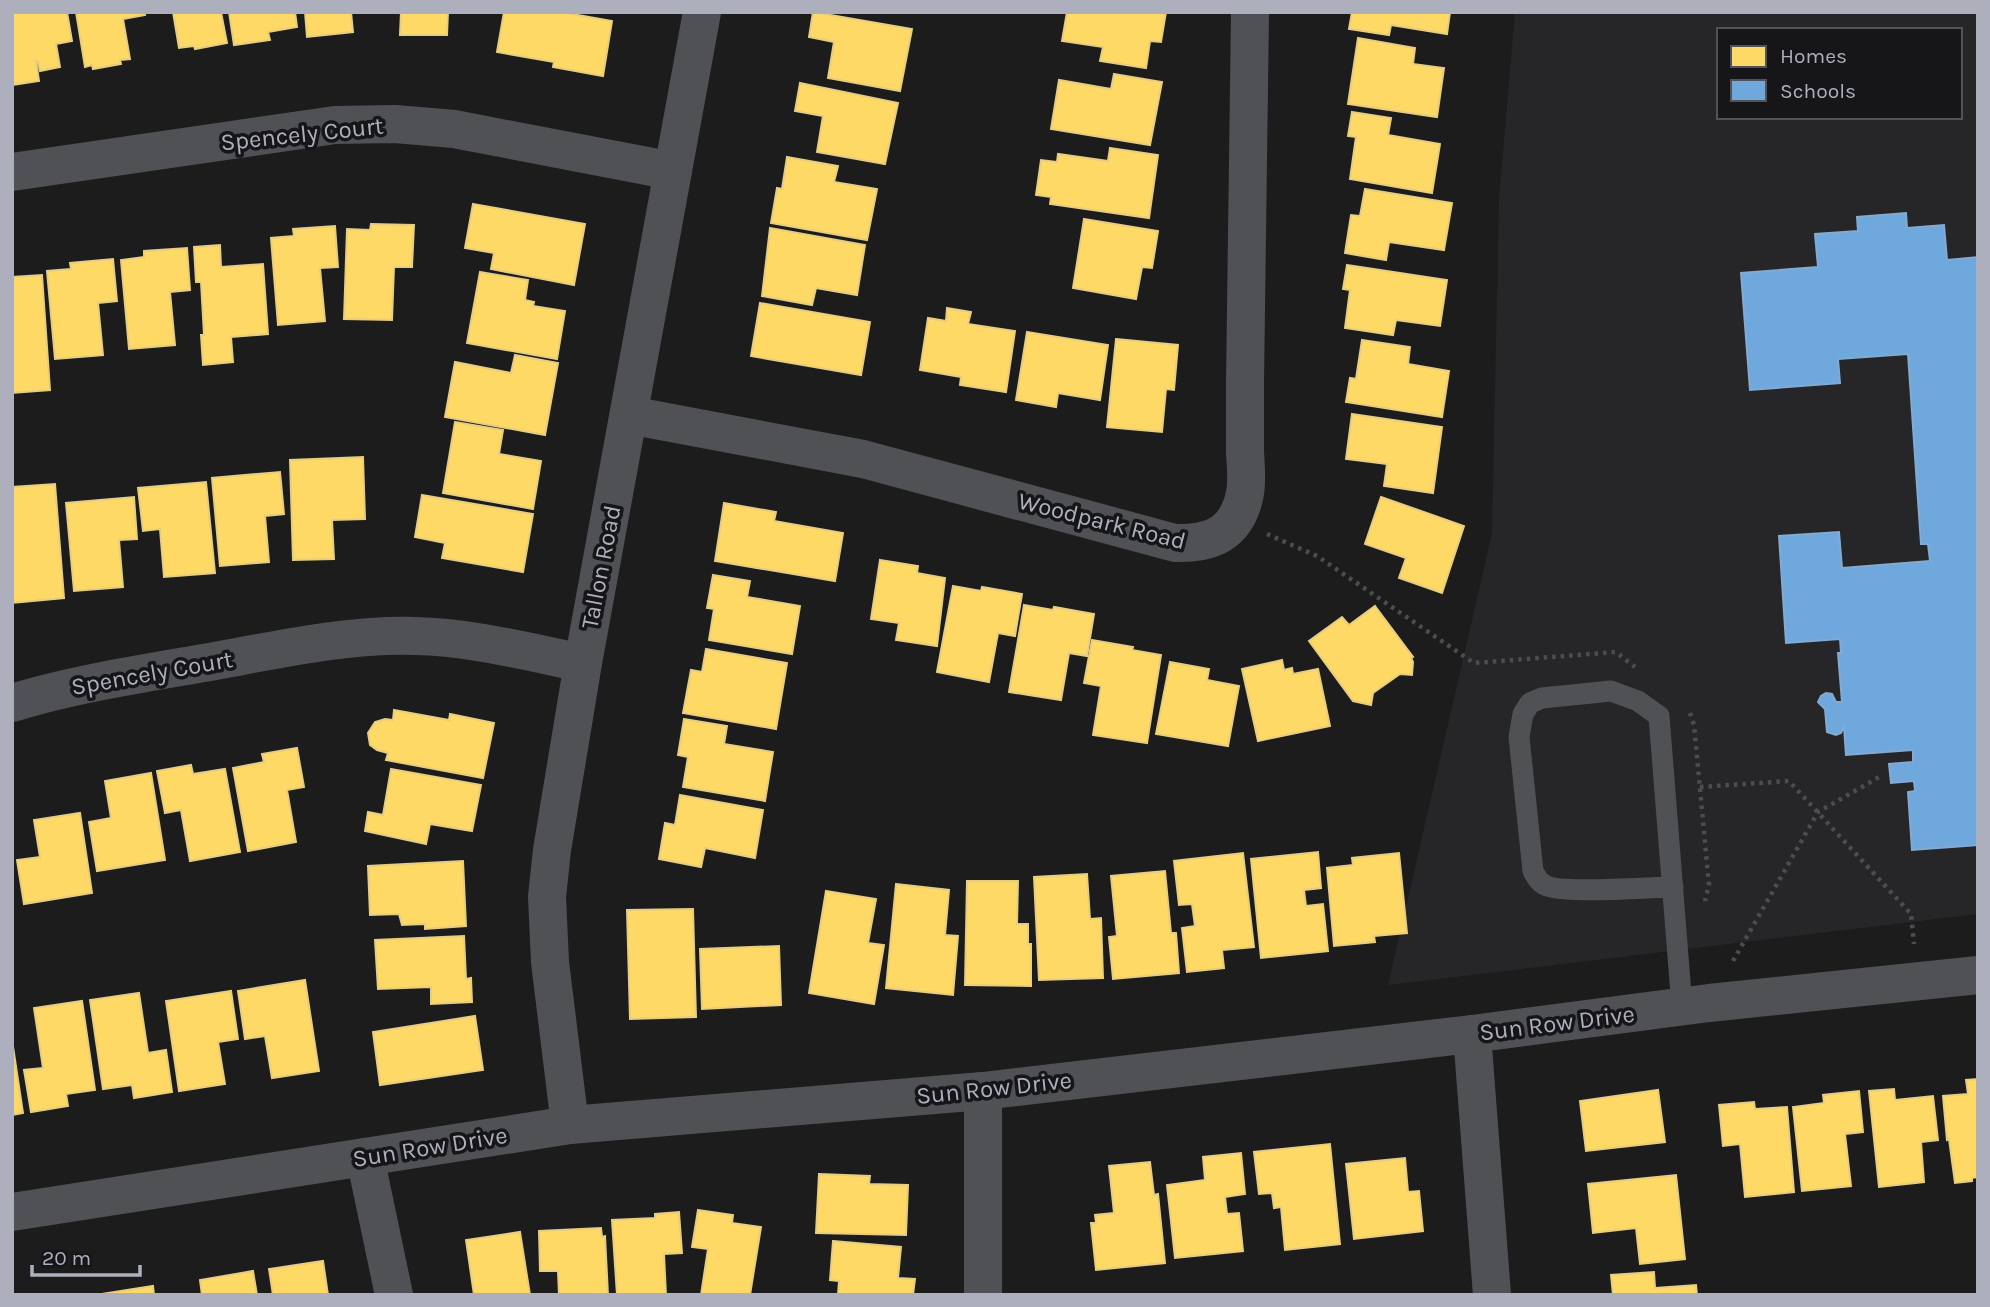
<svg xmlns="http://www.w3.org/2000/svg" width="1990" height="1307" viewBox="0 0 1990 1307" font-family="Karla,sans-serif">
  <rect width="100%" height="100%" fill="#1c1c1c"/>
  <!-- built -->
  <path fill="#262528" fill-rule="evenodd" d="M1515 12H1978V914L1388 985 1492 533 1499 199ZM1719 30H1960V117H1719Z"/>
  <!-- homes -->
  <g fill="#ffd966" stroke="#e6cd80" stroke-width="2">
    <polygon points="12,12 67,12 72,41 56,44 60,67 40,71 38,61 36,61 39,81 12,85"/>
    <polygon points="76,12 144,12 145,15 123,19 130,59 120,60 121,64 93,69 92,65 85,67"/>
    <polygon points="173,12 221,12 227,43 195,49 194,46 179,48"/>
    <polygon points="229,12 295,12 297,27 268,32 270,40 234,45"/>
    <polygon points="305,12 351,12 353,32 307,37"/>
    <polygon points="401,12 448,12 447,35 400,35"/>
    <polygon points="504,12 561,12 612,21 603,76 553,67 554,62 497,52"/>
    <polygon points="813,12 912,29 900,91 828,78 834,42 809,37"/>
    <polygon points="1067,12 1166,12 1161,42 1150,41 1146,68 1100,61 1103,47 1062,41"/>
    <polygon points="1352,12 1450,12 1447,34 1391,25 1389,35 1349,29"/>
    <polygon points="1358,38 1415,48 1413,64 1444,68 1437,117 1348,104"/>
    <polygon points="1114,74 1162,82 1150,145 1051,129 1059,80 1111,89"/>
    <polygon points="800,83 898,103 885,164 817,152 823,116 795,111"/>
    <polygon points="1352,112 1391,118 1388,135 1440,144 1432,193 1350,179 1356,137 1348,136"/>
    <polygon points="1110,148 1158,155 1149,218 1050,204 1051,197 1036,195 1041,160 1057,162 1058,154 1108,161"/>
    <polygon points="787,157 838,166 834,182 877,189 867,240 771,223 777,188 782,189"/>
    <polygon points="1365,189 1452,203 1444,250 1389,242 1386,260 1345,253 1351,215 1360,216"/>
    <polygon points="473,204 585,224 574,285 491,269 494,253 465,248"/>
    <polygon points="1084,219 1158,231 1152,268 1142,267 1136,299 1073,288"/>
    <polygon points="371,224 414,225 412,267 394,267 392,320 344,319 347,229 370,230"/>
    <polygon points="335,226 338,267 320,268 325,321 278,325 271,238 294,236 293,229"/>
    <polygon points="770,228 865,245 857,295 816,288 812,305 762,296"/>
    <polygon points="220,245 221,267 263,264 268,334 231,337 233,362 203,365 201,335 204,335 201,282 196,282 194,247"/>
    <polygon points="187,248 190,290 170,292 175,345 129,349 121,260 144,257 144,251"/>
    <polygon points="113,259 117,301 98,303 103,355 55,359 47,271 71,269 70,263"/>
    <polygon points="1347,265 1447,280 1440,326 1396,320 1393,335 1345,328 1350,290 1343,289"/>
    <polygon points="480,272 528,280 525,300 534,302 533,306 565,311 557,359 467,343"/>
    <polygon points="42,275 50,390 12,393 12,277"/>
    <polygon points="760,303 870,322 861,375 751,356"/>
    <polygon points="947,308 971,312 968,324 1015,331 1006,392 960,385 961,377 920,370 928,318 946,321"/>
    <polygon points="1027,332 1108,345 1100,400 1058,393 1056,407 1016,400"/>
    <polygon points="1116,339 1178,345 1174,390 1166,389 1162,432 1107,427"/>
    <polygon points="1362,340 1410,347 1408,364 1449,371 1442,417 1346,402 1350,378 1356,379"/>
    <polygon points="515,355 558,363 545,435 445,417 455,362 511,373"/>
    <polygon points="1352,414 1442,427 1433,493 1384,486 1387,464 1346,459"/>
    <polygon points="455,422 503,430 499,454 541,461 533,509 443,493"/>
    <polygon points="363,457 365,519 332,520 334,559 293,560 290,460"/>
    <polygon points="280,472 284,514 265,516 269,562 220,566 212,478"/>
    <polygon points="206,482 215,573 164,577 160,529 143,531 138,488"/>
    <polygon points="55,484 64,598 12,603 12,487"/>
    <polygon points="422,495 533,514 523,572 442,558 445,543 415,537"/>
    <polygon points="134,497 137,539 119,540 123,587 74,591 66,503"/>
    <polygon points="1381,497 1464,526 1442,593 1399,578 1406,558 1365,544"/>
    <polygon points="724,503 776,512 774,521 843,533 835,581 715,561"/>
    <polygon points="880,560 918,566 917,573 945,578 937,646 896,640 899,623 871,619"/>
    <polygon points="713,575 750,581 747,597 800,606 792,654 709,640 714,609 707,608"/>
    <polygon points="953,586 981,591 982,587 1022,594 1015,636 998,633 989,682 937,672"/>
    <polygon points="1024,605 1053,610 1054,607 1094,614 1087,656 1069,653 1061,700 1009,692"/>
    <polygon points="1375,606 1413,657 1411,658 1413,662 1412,675 1400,674 1373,693 1371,705 1353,701 1309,641 1342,617 1349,625"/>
    <polygon points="1092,640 1133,647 1132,650 1161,655 1147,743 1093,735 1101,686 1084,683"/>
    <polygon points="706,649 787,663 776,729 683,713 691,670 702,672"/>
    <polygon points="1282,660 1284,670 1292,668 1293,674 1318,669 1330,726 1258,741 1242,669"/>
    <polygon points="1170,662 1209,669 1207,680 1239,686 1228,746 1156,734"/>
    <polygon points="394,710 449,720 450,714 494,723 483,778 386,760 388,753 377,750 370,745 368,733 375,722 385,719 393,720"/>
    <polygon points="684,719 727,726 724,744 773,752 765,801 683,787 688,757 678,755"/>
    <polygon points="297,748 304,787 287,790 296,842 248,851 233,768 264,762 262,754"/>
    <polygon points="191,765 193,774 225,769 240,852 190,861 181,810 165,813 157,771"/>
    <polygon points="391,769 481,785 472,831 430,824 426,844 365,831 368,812 383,815"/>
    <polygon points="151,773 165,860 97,871 89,822 111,818 105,781"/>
    <polygon points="680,795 763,810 755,858 705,848 701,867 659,859 665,823 675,825"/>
    <polygon points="80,813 92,893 24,904 17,860 40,857 34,820"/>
    <polygon points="1318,852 1321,888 1304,890 1306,906 1323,904 1328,951 1261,958 1251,859"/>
    <polygon points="1243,853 1254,947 1222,950 1224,968 1187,972 1182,928 1195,926 1192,904 1179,905 1174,861"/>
    <polygon points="1399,853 1407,933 1374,936 1375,942 1334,946 1327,868 1353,865 1352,858"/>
    <polygon points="463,861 466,926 425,929 425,924 402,925 399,914 370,915 368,866"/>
    <polygon points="1165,871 1171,933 1176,933 1179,973 1113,979 1109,937 1117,936 1111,876"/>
    <polygon points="1087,874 1090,919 1101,918 1103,978 1039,980 1034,877"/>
    <polygon points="967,881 1018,881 1017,924 1028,924 1028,944 1031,944 1031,986 965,985"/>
    <polygon points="896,884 949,890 945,935 958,936 953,995 886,988"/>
    <polygon points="826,891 876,899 868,943 884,945 874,1004 809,993"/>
    <polygon points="693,909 696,1017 630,1019 627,910"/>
    <polygon points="464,936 466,979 471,978 472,1002 431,1004 431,987 378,989 375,940"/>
    <polygon points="779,946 781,1005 702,1009 700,949"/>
    <polygon points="305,980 319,1071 272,1078 265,1036 245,1039 238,991"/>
    <polygon points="231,991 238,1039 218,1042 225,1084 179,1091 166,1001"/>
    <polygon points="139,993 148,1053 166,1050 172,1092 134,1098 132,1085 103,1089 90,1000"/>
    <polygon points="82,1001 95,1090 66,1094 68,1106 31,1112 24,1070 43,1068 34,1008"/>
    <polygon points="475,1016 483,1070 380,1085 373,1032"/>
    <polygon points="12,1040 23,1113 12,1115"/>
    <polygon points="1978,1079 1978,1177 1972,1178 1972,1181 1955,1183 1949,1139 1947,1140 1943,1096 1968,1094 1966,1080"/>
    <polygon points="1894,1089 1895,1100 1933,1096 1938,1140 1921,1142 1924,1182 1879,1187 1869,1091"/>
    <polygon points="1658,1090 1665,1142 1586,1151 1580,1101"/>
    <polygon points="1859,1091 1863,1132 1845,1134 1851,1186 1802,1191 1793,1107 1824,1103 1823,1095"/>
    <polygon points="1754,1102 1755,1109 1787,1107 1794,1192 1745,1197 1740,1144 1723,1146 1719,1105"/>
    <polygon points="1330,1144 1340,1244 1285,1250 1281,1207 1274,1208 1272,1193 1259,1194 1254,1152"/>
    <polygon points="1241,1153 1245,1194 1225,1197 1227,1214 1239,1213 1243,1251 1175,1258 1167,1185 1205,1180 1203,1157"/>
    <polygon points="1405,1158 1408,1192 1419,1191 1423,1231 1354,1239 1346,1164"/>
    <polygon points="1150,1162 1154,1195 1158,1194 1165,1263 1096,1270 1091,1223 1096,1223 1095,1215 1114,1213 1109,1166"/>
    <polygon points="819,1174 870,1176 869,1184 908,1185 906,1235 816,1233"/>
    <polygon points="1676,1175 1685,1259 1640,1264 1636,1228 1593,1233 1588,1184"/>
    <polygon points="698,1210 733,1215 732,1223 761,1227 750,1295 701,1295 708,1249 692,1247"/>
    <polygon points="679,1212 682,1253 664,1254 666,1295 617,1295 612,1220 655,1218 655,1214"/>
    <polygon points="601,1228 602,1237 605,1236 608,1295 559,1295 558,1271 540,1271 539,1231"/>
    <polygon points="520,1232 530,1295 474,1295 466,1240"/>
    <polygon points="833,1241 901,1247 898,1278 915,1279 913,1295 838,1295 839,1281 830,1280"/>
    <polygon points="323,1261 328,1295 273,1295 269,1269"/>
    <polygon points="253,1271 257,1295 202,1295 200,1280"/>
    <polygon points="1654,1272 1655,1288 1696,1285 1697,1295 1613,1295 1611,1275"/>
    <polygon points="153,1286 154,1295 101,1295 101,1294"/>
  </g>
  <!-- schools -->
  <polygon fill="#6fa8dc" stroke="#82aad2" stroke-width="2" points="1906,213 1907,228 1944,225 1947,260 1978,257 1978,845 1912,850 1908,792 1915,791 1914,781 1891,783 1889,764 1913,762 1913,750 1846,755 1844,727 1841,733 1836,735 1827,732 1825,709 1818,702 1821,696 1826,693 1832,694 1836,702 1842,702 1838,653 1841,653 1840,639 1786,643 1779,536 1839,532 1842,568 1930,561 1928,544 1921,544 1908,354 1838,359 1840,383 1750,390 1741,273 1818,267 1815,234 1858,231 1857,217"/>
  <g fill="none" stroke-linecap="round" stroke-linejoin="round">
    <!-- path -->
    <g stroke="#4c4d50" stroke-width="4.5" stroke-dasharray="3.5 5" stroke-linecap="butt">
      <polyline points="1267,534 1317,556 1474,663 1616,652 1635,667"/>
      <polyline points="1690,713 1694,725 1709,885 1705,901"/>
      <polyline points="1700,787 1789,781 1911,914 1914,944"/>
      <polyline points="1733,961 1818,812 1881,776"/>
    </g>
    <!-- lane -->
    <path stroke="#505155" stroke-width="21" d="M1673 887C1650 887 1557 895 1543 884 1538 881 1536 876 1533 871L1519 737 1523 714 1530 703 1542 698 1611 691 1638 701 1659 716C1667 813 1675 910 1682 1007"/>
    <!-- street -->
    <g stroke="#505155" stroke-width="38">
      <polyline points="12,172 335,125 395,124 454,129 673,171"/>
      <path d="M629 415 863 459 1175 543C1206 544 1231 537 1242 505 1248 488 1246 470 1245 452 1245 429 1245 406 1245 383 1247 260 1248 136 1250 12"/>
      <path d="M12 703C78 683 147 673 215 661 281 649 348 634 415 636 471 637 528 652 583 663"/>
      <polyline points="1472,1034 1492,1295"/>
      <polyline points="983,1091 983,1295"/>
      <polyline points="570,1125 550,962 547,897 552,850 583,663 702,12"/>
      <polyline points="365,1157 394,1295"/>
      <polyline points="12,1212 570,1125 983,1091 1472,1034 1709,1003 1978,975"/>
    </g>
  </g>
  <g text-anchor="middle" stroke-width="7" stroke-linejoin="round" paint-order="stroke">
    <!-- street labels -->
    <g font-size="24" fill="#adb0bc" stroke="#161518">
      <text transform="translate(302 134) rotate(-6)" y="8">Spencely Court</text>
      <text transform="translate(1102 521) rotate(14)" y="8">Woodpark Road</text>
      <text transform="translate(601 567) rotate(-79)" y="8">Tallon Road</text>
      <text transform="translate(152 673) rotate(-10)" y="8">Spencely Court</text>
      <text transform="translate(1557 1023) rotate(-7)" y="8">Sun Row Drive</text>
      <text transform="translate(994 1088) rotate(-6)" y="8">Sun Row Drive</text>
      <text transform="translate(430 1147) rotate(-9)" y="8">Sun Row Drive</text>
    </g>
  </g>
  <!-- border -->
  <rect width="1990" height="1307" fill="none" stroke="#adb0bc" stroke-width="28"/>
  <!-- legend -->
  <rect x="1717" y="28" width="245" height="91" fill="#161518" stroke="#52535a" stroke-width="2"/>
  <rect x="1731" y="46" width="35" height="21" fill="#ffd966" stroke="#52535a" stroke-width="2"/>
  <text x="1780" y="63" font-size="21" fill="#adb0bc">Homes</text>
  <rect x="1731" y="80" width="35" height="21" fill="#6fa8dc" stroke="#52535a" stroke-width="2"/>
  <text x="1780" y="98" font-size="21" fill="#adb0bc">Schools</text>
  <!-- scale -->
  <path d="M32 1265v10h108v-10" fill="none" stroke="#adb0bc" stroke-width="3.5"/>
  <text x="42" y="1265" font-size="21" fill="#adb0bc" stroke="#161518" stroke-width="5" paint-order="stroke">20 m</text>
</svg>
